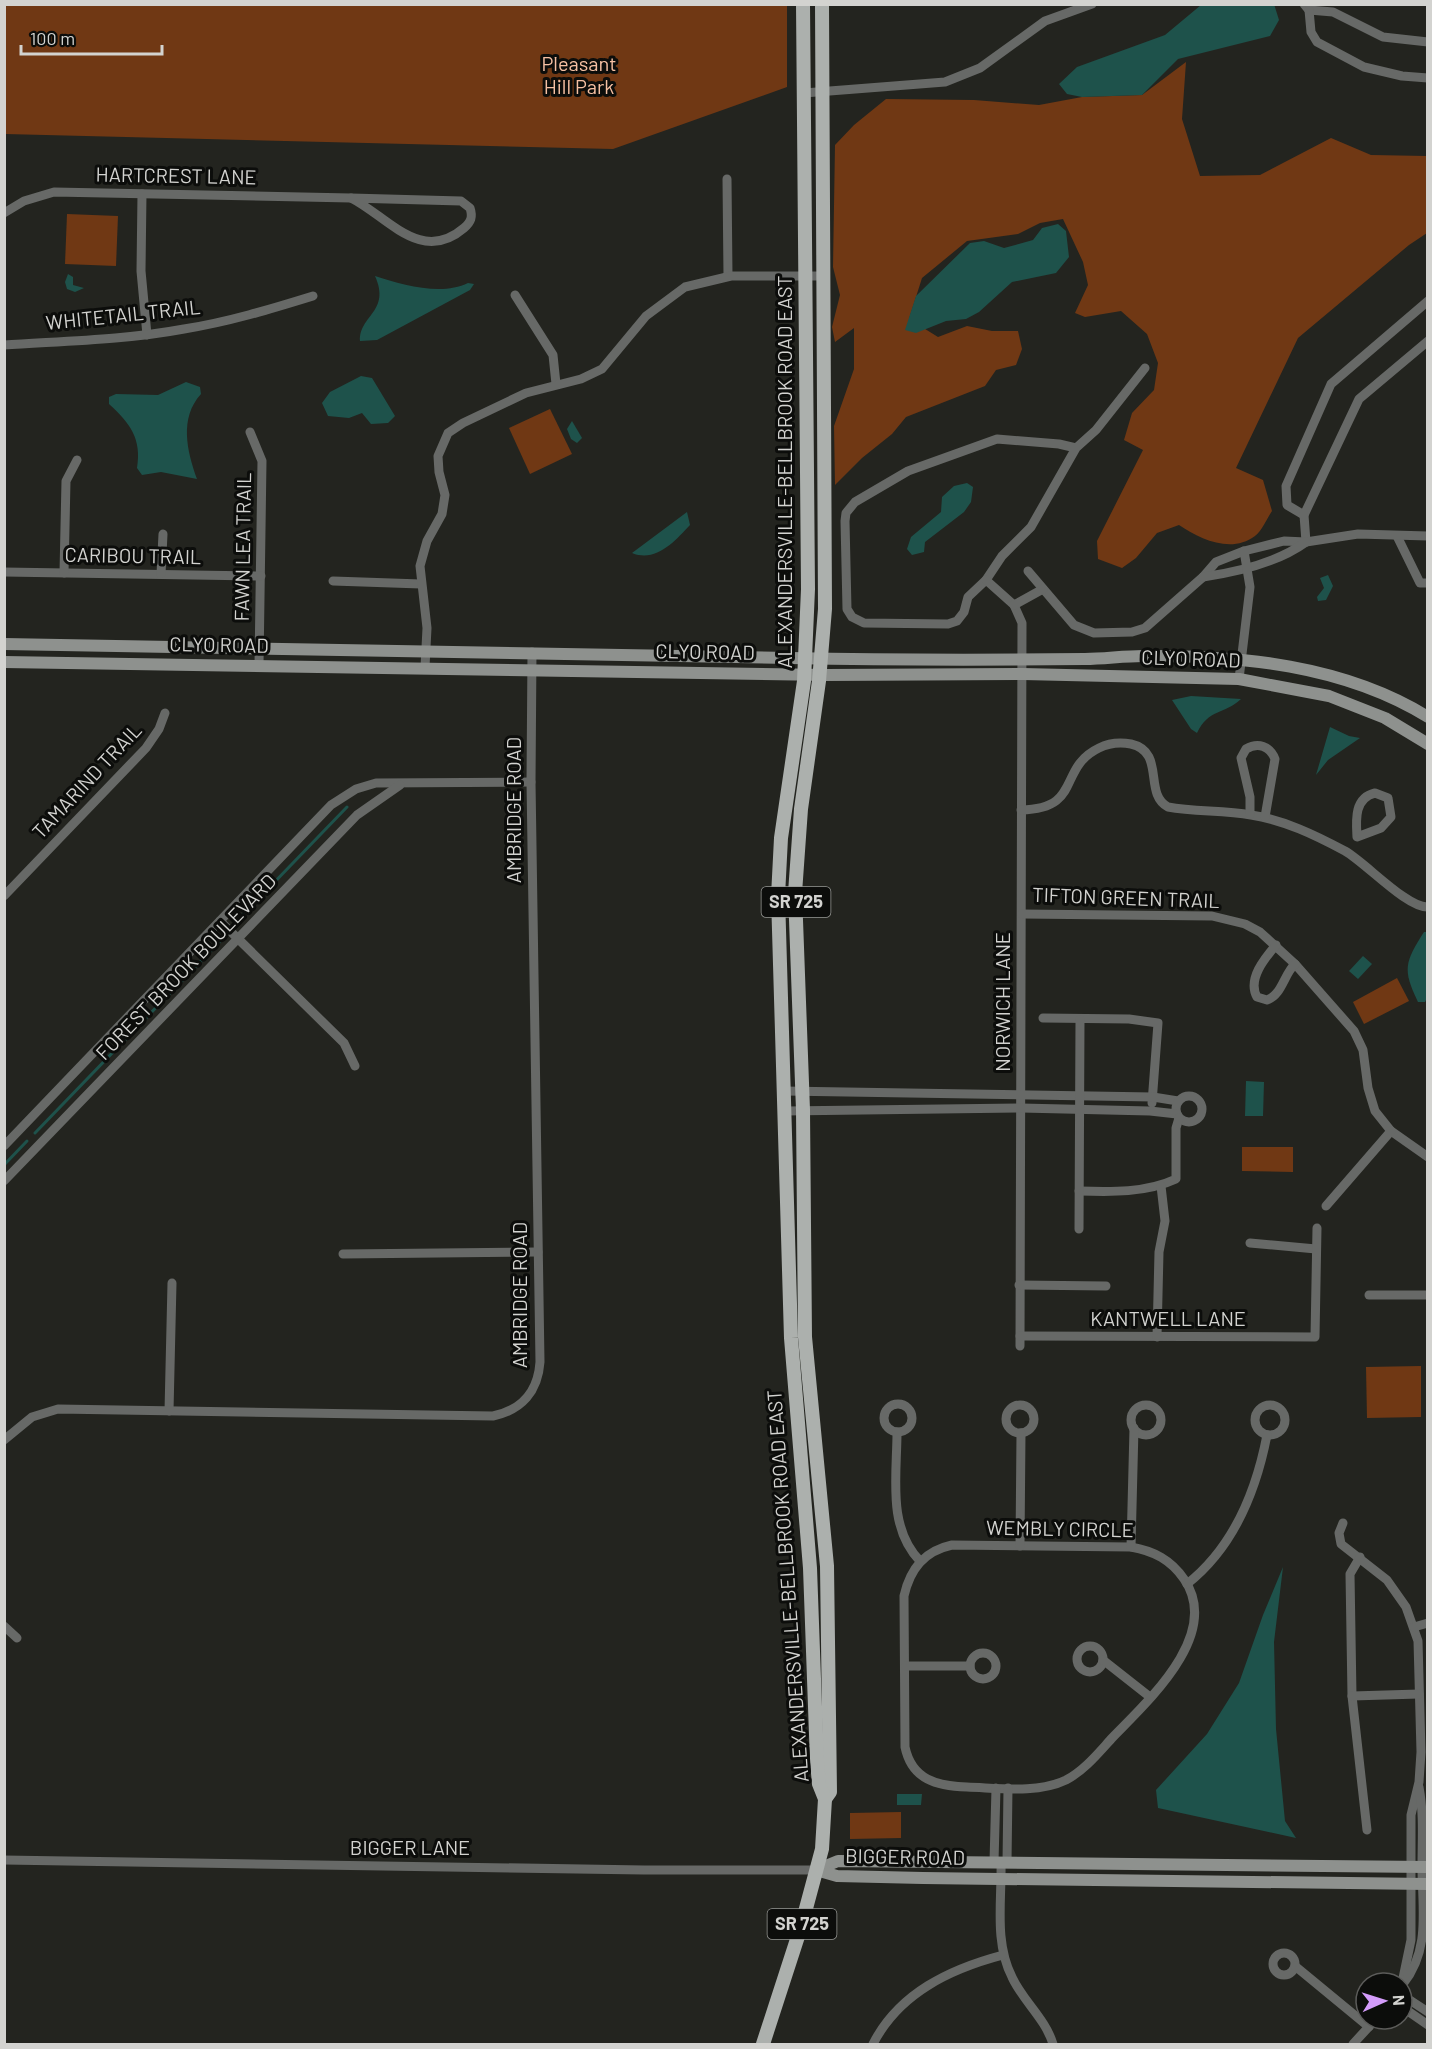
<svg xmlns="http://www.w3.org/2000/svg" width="1432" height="2049" viewBox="0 0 1432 2049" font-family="Barlow,sans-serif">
  <rect width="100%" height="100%" fill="#23241f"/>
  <!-- green -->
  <g fill="#703814">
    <polygon points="5,4 787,5 787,87 613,149 5,134"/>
    <path d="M1186 62 1182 119 1200 176 1260 175 1331 138 1371 155 1427 156V233L1409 245 1298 338 1236 468 1263 480 1272 511C1267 518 1262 531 1255 536 1231 554 1200 539 1179 525L1157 533 1136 558 1122 568 1098 559 1097 541 1143 450 1124 440 1132 413 1154 390 1158 363 1147 334 1121 311 1085 317 1075 313 1088 285 1083 262 1063 219 1040 223 1018 234 967 241 922 278 909 319 938 337 967 326 992 331H1018L1022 349 1016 365 996 370 985 386 906 417 892 434 862 458 835 485 834 426 854 369V328L835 342 832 327 840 295 833 267 835 145 854 125 886 99 974 100 1039 105 1082 97 1142 95Z"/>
    <polygon points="67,214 118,216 116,266 65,264"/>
    <polygon points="550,409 572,454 530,474 509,428"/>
    <polygon points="1397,978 1409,1001 1364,1024 1353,1002"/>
    <polygon points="1242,1147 1293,1147 1293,1172 1242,1171"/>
    <polygon points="1421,1366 1421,1417 1367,1418 1366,1367"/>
    <polygon points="901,1812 901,1838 850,1839 850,1813"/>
  </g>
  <!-- water -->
  <g fill="#1e524b">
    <polygon points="1274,4 1279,20 1270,36 1178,59 1142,95 1082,97 1067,94 1059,84 1077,67 1165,35 1201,5"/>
    <polygon points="1058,224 1066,231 1069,257 1056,273 1012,282 979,312 966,319 946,321 916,333 905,330 916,296 970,243 984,241 1004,248 1033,240 1042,228"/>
    <polygon points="68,274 73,277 73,285 84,288 75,292 67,289 65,282"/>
    <path d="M375 276C402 285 442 296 468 283L474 284 470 290 377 340 360 341C359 315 391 312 375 276Z"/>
    <polygon points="361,376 372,378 395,416 388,423 371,424 362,413 349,418 328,416 322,403 330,392"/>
    <path d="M186 382 200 387 201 394C179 418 187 451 197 479L161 472 142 475 137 468C142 439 130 423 109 404V397L116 394 158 395Z"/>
    <polygon points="572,421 582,438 577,443 571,439 567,429"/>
    <polygon points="967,483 973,487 971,502 964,512 925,542 924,552 912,555 907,549 911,537 941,512 942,497 954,486"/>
    <path d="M687 512 690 525C675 541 656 563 632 553Z"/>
    <polygon points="1328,575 1333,586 1326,600 1318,601 1317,597 1324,588 1320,578"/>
    <path d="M1191 696 1241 699C1224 715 1209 708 1197 733L1191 729 1172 700Z"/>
    <polygon points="1330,727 1349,736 1360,738 1328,760 1316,775"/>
    <path d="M1424 932H1427V998L1425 1002H1418C1402 969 1405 962 1424 932Z"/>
    <polygon points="1363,956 1372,964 1358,979 1349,971"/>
    <polygon points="1246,1081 1264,1082 1263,1116 1245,1116"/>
    <polygon points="1283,1567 1274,1642 1276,1729 1285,1821 1296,1838 1158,1808 1156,1790 1207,1734 1239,1683 1263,1615"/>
    <polygon points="897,1794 922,1794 921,1805 897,1805"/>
  </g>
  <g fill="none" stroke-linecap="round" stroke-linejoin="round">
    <!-- stream -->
    <g stroke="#1e524b" stroke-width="3">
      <polyline points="234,924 347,807"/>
      <polyline points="35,1133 225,936"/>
      <polyline points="4,1165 27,1141"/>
    </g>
    <!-- street -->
    <g stroke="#676967" stroke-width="9">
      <polyline points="1304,4 1309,10 1333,12 1383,37 1428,42"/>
      <polyline points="1309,10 1311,32 1317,42 1364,67 1402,76 1428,78"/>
      <polyline points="804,93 945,82 980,68 1045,21 1092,4"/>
      <polyline points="727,179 728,276"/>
      <polyline points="142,194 141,271 147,335"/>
      <path d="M351 198 461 201 470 208C473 217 471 222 464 228 421 265 387 216 351 198Z"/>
      <polyline points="4,213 24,201 54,192 351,198"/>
      <polyline points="515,295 553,355 556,384"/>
      <path d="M4 345C64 341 125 340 184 329 228 322 271 309 313 296"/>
      <polyline points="250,432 262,461 259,665"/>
      <polyline points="1076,448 1059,444 997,439 908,471 855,502 846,513 845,521 847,609 852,617 864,623 948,624 957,621 964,612 968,597 986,580 1002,556 1031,527 1076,448 1096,430 1145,368"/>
      <polyline points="1304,515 1287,505 1286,486 1331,384 1428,301"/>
      <polyline points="1397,536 1420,583 1428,583"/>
      <polyline points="1306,542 1304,515 1359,399 1428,341"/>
      <polyline points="1028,571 1074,625 1094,633 1132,632 1145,628 1203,577 1216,562 1244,551 1284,541 1306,542 1358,534 1428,536"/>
      <polyline points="4,572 261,576"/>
      <polyline points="64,573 66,481 77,460"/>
      <polyline points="161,574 163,534"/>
      <path d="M1203 577C1238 572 1277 563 1306 542"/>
      <polyline points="986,580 1014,605 1022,623 1020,1346"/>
      <polyline points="333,581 421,584"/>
      <polyline points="1014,605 1043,589"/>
      <polyline points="425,667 427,628 420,566 427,541 442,514 445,495 439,472 438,456 448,433 463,423 526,393 581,379 602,369 646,316 685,287 731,276 824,276"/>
      <polyline points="1239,679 1250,587 1244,551"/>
      <path d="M1375 793 1388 798 1391 817 1381 828 1357 837C1356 820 1354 798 1375 793Z"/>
      <path d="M1021 810C1083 809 1057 768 1099 748 1109 743 1120 742 1131 744 1166 752 1143 794 1168 807 1195 812 1223 810 1251 815 1284 820 1315 835 1345 851 1366 863 1407 908 1428 907"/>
      <path d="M1250 814V797L1241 758 1246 749C1258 742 1270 746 1275 759L1265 817"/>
      <polyline points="4,896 146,748 159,729 165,713"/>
      <polyline points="1022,914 1212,916 1245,924 1260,932 1295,964 1354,1031 1363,1050 1368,1088 1375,1111 1391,1131 1428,1157"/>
      <polyline points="220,921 344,1043 355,1066"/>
      <path d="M1276 945C1265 958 1247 979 1257 997L1267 1000C1282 995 1284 974 1295 964"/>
      <polyline points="1043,1018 1129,1019 1158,1023 1152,1103"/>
      <polyline points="784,1091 1153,1097 1178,1101"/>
      <circle cx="1189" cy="1109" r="13"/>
      <polyline points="785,1111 1021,1108 1150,1111 1177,1114"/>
      <polyline points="4,1146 331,805 356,789 376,783 531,782"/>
      <polyline points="4,1181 357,815 400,785"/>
      <path d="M1079 1191C1111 1192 1146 1193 1176 1179V1128L1179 1118"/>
      <polyline points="1326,1206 1391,1131"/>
      <polyline points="1079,1229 1080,1020"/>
      <polyline points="1250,1243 1316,1249"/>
      <polyline points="343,1254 538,1252"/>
      <polyline points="1019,1285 1106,1286"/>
      <polyline points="1369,1295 1428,1295"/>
      <polyline points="1020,1336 1315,1337 1317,1228"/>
      <polyline points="1157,1337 1159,1252 1165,1221 1161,1186"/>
      <circle cx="898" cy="1418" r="14"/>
      <circle cx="1020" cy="1419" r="14"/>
      <circle cx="1146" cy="1420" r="15"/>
      <circle cx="1270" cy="1420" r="15"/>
      <polyline points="169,1411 172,1283"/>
      <path d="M897 1432C897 1476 887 1527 920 1561"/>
      <path d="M4 1440 32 1417 58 1409 493 1416C522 1410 538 1391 540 1362L531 782 532 652"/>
      <polyline points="1343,1523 1339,1533 1341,1544 1387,1580 1406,1607 1418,1641 1421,1752 1419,1782 1411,1815 1411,1940 1402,1983"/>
      <path d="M952 1545 1131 1547C1154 1551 1171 1560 1184 1579 1222 1634 1149 1700 1113 1737 1099 1752 1085 1770 1066 1780 1037 1794 998 1788 967 1787 937 1786 912 1780 905 1747L904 1596C910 1569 924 1551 952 1545Z"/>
      <polyline points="1020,1546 1021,1433"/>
      <polyline points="1131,1547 1134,1428"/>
      <polyline points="1360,1557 1350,1574 1352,1696 1367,1830"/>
      <path d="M1187 1584C1234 1547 1256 1492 1267 1435"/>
      <polyline points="4,1626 17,1638"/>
      <polyline points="1414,1627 1428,1623"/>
      <circle cx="1090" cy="1659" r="13"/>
      <circle cx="983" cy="1666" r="13"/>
      <polyline points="1103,1660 1150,1697"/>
      <polyline points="906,1666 970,1666"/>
      <polyline points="1352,1696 1419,1694"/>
      <polyline points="4,1860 644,1870 816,1870"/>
      <polyline points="994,1862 996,1788"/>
      <path d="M1001 1862C1002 1900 994 1942 1012 1977 1023 2001 1045 2018 1053 2044"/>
      <polyline points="1007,1862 1008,1788"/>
      <circle cx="1284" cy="1964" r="11"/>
      <polyline points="1295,1966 1369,2027"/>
      <path d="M1403 1984C1431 1949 1422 1908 1422 1867 1422 1839 1424 1814 1419 1787"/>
      <polyline points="1402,1995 1428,2012"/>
      <polyline points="1402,2007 1428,2025"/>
      <path d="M873 2044C899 1993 950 1969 1003 1955"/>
      <polyline points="1353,2044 1376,2019"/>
    </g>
    <!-- secondary -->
    <g stroke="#8e918e" stroke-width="12">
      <path d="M4 644C266 649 528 653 790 658 888 660 987 660 1085 659 1104 659 1123 656 1143 656 1239 655 1344 665 1428 717"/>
      <polyline points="4,662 826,675 1023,674 1239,679 1329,696 1385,718 1428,744"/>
      <polyline points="816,1870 838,1861 1428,1867"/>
      <polyline points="816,1870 837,1876 923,1878 1428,1884"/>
    </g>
    <!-- primary -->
    <g stroke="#acb0ad" stroke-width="14">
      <polyline points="822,4 825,609 819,681 801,809 795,893 803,1110 805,1337 827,1566 830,1792 825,1799"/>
      <polyline points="763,2044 801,1927 822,1849 825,1799 819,1784 817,1762 810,1568 791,1338 778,896 781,838 804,681 808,589 803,4"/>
    </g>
  </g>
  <g text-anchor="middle" stroke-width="6" stroke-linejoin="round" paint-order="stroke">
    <!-- shield labels -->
    <g fill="#0c0d0b" stroke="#979895" stroke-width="1.5">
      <rect x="761.5" y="887" width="69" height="30" rx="4.5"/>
      <rect x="767.5" y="1909" width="69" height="30" rx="4.5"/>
    </g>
    <g font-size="18" font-weight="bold" fill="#d3d3d0">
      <text x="796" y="908">SR 725</text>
      <text x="802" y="1930">SR 725</text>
    </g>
    <!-- park labels -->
    <g font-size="20" fill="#f6c0a3" stroke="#0c0d0b">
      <text x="579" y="71">Pleasant<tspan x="579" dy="23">Hill Park</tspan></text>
    </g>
    <!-- street labels -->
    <g font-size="20" fill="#d3d3d0" stroke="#0c0d0b">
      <text transform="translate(176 176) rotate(1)" y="7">HARTCREST LANE</text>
      <text transform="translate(123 315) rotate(-6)" y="7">WHITETAIL TRAIL</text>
      <text transform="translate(785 472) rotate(-90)" y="7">ALEXANDERSVILLE-BELLBROOK ROAD EAST</text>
      <text transform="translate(243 547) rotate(-89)" y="7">FAWN LEA TRAIL</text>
      <text transform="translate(133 556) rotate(1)" y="7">CARIBOU TRAIL</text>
      <text transform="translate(219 645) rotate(1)" y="7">CLYO ROAD</text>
      <text transform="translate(705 652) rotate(1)" y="7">CLYO ROAD</text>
      <text transform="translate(1191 659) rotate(2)" y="7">CLYO ROAD</text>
      <text transform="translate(87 781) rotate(-47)" y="7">TAMARIND TRAIL</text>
      <text transform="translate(514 810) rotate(-90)" y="7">AMBRIDGE ROAD</text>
      <text transform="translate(1126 898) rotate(2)" y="7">TIFTON GREEN TRAIL</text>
      <text transform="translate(186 967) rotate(-46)" y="7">FOREST BROOK BOULEVARD</text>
      <text transform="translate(1003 1002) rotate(-90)" y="7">NORWICH LANE</text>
      <text transform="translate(520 1295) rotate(-90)" y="7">AMBRIDGE ROAD</text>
      <text x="1168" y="1326">KANTWELL LANE</text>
      <text transform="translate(1060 1529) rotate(1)" y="7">WEMBLY CIRCLE</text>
      <text transform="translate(788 1586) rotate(-94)" y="7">ALEXANDERSVILLE-BELLBROOK ROAD EAST</text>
      <text x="410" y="1855">BIGGER LANE</text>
      <text transform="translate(905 1857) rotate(1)" y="7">BIGGER ROAD</text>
    </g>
  </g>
  <!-- border -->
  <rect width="1432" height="2049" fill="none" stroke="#d3d3d0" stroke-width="12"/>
  <!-- north arrow -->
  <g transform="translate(1384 2001) rotate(87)"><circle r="28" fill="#0c0d0b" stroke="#5c5c5a" stroke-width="1.5"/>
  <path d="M0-4.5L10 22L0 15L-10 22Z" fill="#d49cfb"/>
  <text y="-9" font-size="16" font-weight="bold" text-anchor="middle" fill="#d3d3d0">N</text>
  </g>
  <!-- scale -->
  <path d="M21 45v9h141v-9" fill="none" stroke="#d3d3d0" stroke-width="3"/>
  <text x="30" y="45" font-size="18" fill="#d3d3d0" stroke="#0c0d0b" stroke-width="4.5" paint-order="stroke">100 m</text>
</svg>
